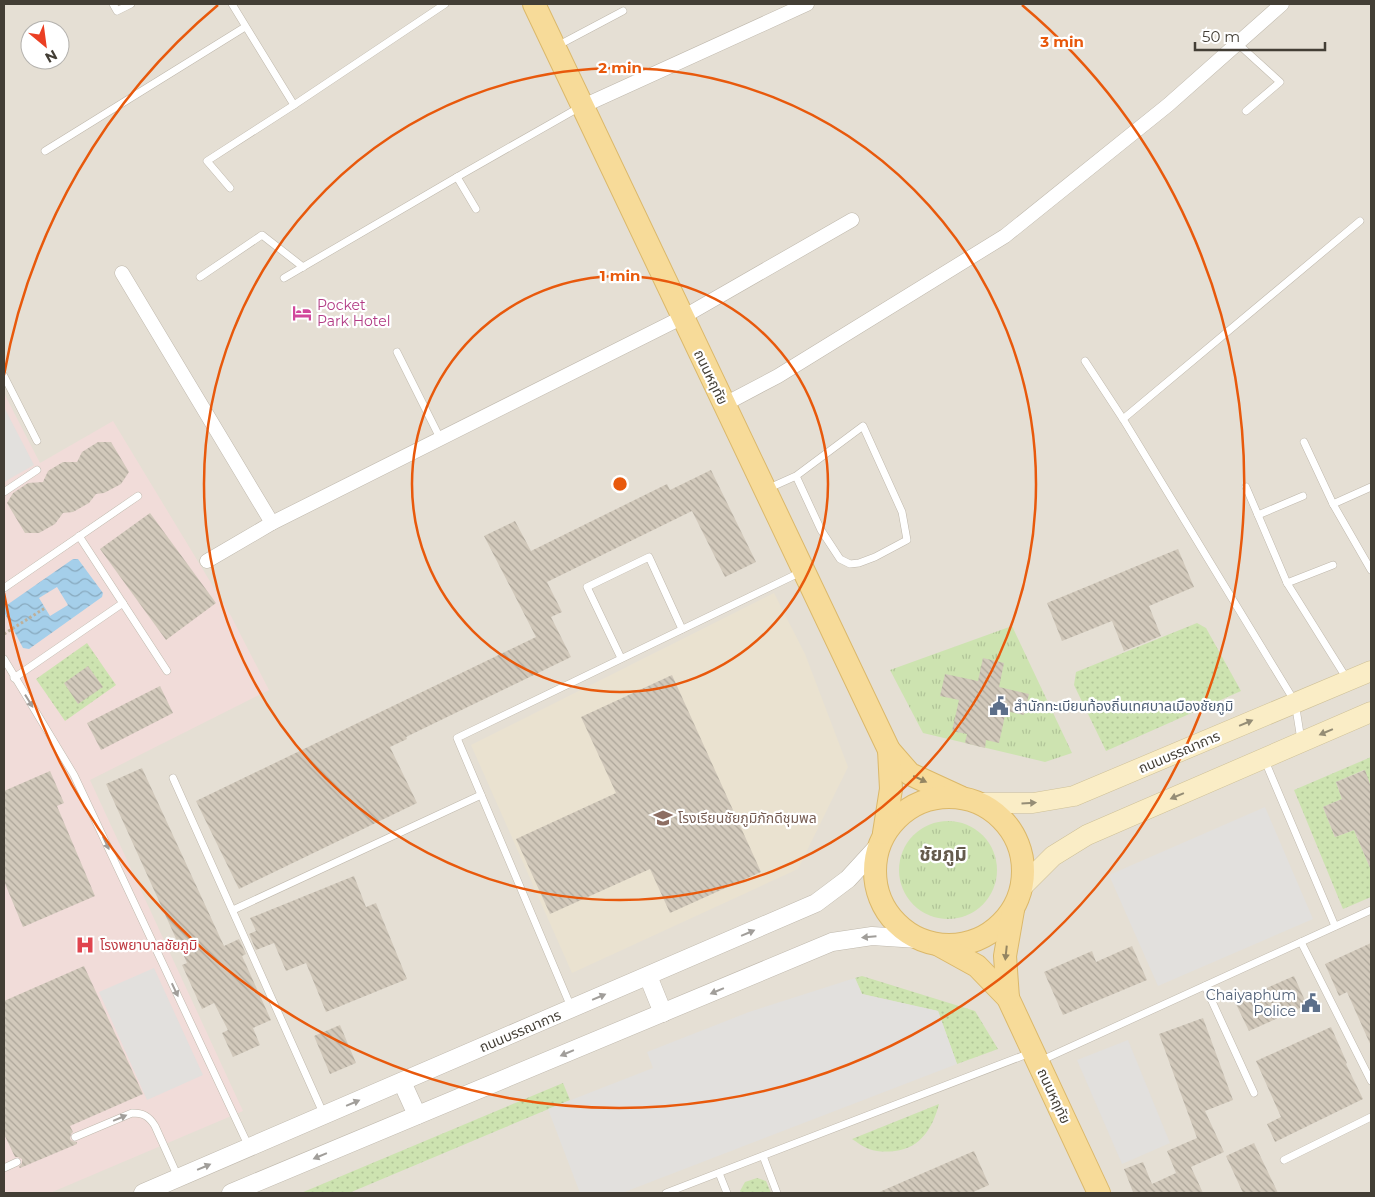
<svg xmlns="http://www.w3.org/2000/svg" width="1375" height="1197" viewBox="0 0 1375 1197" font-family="Montserrat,'Noto Sans Thai',sans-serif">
  <defs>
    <pattern id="grass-tufts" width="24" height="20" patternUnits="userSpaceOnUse" patternTransform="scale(1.25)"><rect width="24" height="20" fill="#cde3b0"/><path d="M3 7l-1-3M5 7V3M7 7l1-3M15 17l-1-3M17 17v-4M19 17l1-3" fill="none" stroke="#b1c498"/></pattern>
    <pattern id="garden-dots" width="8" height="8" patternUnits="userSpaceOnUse" patternTransform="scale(1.25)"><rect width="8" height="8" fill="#cde3b0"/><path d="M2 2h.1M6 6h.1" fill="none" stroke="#b1c498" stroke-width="1.8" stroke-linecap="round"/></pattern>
    <pattern id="water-waves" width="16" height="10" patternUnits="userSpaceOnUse" patternTransform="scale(1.25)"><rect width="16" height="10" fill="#a5cfea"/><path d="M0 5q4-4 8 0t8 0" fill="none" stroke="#88a9be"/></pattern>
    <pattern id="building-back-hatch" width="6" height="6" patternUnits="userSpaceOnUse" patternTransform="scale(1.25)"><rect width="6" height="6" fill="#d2c9bb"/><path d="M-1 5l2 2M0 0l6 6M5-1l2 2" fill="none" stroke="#aca599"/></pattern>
  </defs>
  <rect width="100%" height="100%" fill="#f1eee5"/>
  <!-- residential -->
  <path fill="#e5dfd4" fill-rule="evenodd" d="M4 4H1371V1193H4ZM30 30H60V60H30Z"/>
  <!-- education -->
  <polygon fill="#eae2d0" points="774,593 805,654 848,767 798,869 572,973 471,745"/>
  <!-- medical -->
  <polygon fill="#f1dcd9" points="4,393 40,463 113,421 231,616 269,690 90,780 243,1111 50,1193 4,1193"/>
  <!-- grass -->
  <g fill="url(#grass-tufts)">
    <polygon points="1012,626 1072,753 1045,762 923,733 890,670"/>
    <circle cx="948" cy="870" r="49"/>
  </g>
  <!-- garden -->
  <g fill="url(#garden-dots)">
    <polygon points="1197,623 1206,628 1241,691 1106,751 1074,685 1076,672"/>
    <polygon points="87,643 116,685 65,721 36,679"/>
    <polygon points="1371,757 1371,787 1364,770 1336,782 1342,799 1323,807 1335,837 1354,830 1371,870 1371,897 1343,909 1294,790"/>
    <polygon points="862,976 975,1011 998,1049 957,1064 938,1011 862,994 855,978"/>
    <polygon points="563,1083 570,1100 349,1193 301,1193"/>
    <path d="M939 1104C933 1127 921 1148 895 1151 886 1152 877 1152 869 1149 863 1147 857 1142 852 1139Z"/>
    <polygon points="757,1178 766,1181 771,1193 741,1193 740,1191 745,1182"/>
  </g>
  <!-- parking -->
  <g fill="#e2e0dd">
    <polygon points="4,407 34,465 4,482"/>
    <polygon points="1265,807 1313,919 1158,986 1109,875"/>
    <polygon points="154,968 203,1075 147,1100 99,992"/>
    <polygon points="855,978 862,994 938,1011 957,1064 622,1193 580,1193 548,1109 653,1068 647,1052 749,1012"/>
    <polygon points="1128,1040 1170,1143 1122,1164 1077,1060"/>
  </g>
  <!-- water -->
  <path fill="url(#water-waves)" fill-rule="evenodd" d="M73 559H78L103 593 102 597 29 649 23 648 4 612V607ZM57 587 68 605 50 616 39 598Z"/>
  <!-- building -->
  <g fill="url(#building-back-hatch)">
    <polygon points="98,442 111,442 129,472 121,484 104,493 96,494 89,503 73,512 63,513 55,524 39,533 25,533 7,503 13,493 28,483 43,482 48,471 63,462 77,462 82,452"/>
    <polygon points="711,470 756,562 725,577 692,511 547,582 562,612 551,617 571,657 406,737 407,739 390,747 417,803 239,889 196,801 536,637 484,536 515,521 531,551 667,484 670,490"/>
    <polygon points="150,513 216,603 166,640 100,549"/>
    <polygon points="1178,549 1194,587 1149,606 1161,636 1124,651 1112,621 1062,641 1047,603"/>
    <polygon points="983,658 1004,663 999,687 1029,694 1024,715 1006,711 999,743 986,740 985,748 965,743 967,734 952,731 959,700 940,696 945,674 978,681"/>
    <polygon points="88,666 103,687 78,704 64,683"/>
    <polygon points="672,675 761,872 670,913 650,869 550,914 516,839 616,793 581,717"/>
    <polygon points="160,686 173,713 101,750 87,723"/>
    <polygon points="142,768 224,946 239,939 246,954 242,956 271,1020 253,1028 260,1045 233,1057 222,1033 228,1030 214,1003 202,1009 182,965 187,963 106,784"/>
    <polygon points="1365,770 1371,787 1371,870 1354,830 1335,837 1323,807 1342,799 1336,782"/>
    <polygon points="50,771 64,803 57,806 95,896 23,927 4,881 4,791"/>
    <polygon points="354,876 366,907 376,903 407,979 326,1012 306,963 286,971 274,943 256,950 249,934 256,931 250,918"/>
    <polygon points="1371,943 1371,1046 1347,992 1339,996 1325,964"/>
    <polygon points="1132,946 1147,980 1063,1015 1044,972 1092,951 1096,962"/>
    <polygon points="84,966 143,1094 70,1126 73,1132 71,1134 70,1139 72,1141 77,1142 77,1144 20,1168 19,1167 22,1163 22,1159 18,1157 15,1157 4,1134 4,1001"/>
    <polygon points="1294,976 1307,1005 1249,1031 1235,1002"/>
    <polygon points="1203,1018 1233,1100 1205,1111 1224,1152 1191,1167 1203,1193 1131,1193 1133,1192 1124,1169 1143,1162 1152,1184 1176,1173 1167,1151 1197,1138 1159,1034"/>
    <polygon points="340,1025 356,1063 330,1074 314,1036"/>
    <polygon points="1331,1027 1347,1063 1346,1064 1363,1099 1275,1142 1267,1124 1281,1117 1256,1061"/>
    <polygon points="1254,1143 1278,1193 1243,1193 1226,1156"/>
    <polygon points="974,1151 989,1185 971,1193 877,1193"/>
  </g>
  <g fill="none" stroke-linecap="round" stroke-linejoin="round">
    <!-- service casing -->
    <g stroke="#bfb8ac" stroke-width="8">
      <g id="service">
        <polyline points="113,4 117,11 131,4"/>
        <polyline points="232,4 294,105"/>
        <polyline points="1237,43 1280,82 1246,111"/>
        <polyline points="557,46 623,11"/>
        <polyline points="45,151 245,27"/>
        <polyline points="457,177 476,209"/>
        <polyline points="230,188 207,161 294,105 445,4"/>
        <polyline points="200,277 262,235 303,267"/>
        <polyline points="284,278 457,177 580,107"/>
        <polyline points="397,352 440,438"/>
        <polyline points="1085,361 1123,419 1295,702 1301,740"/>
        <polyline points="4,376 37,441"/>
        <polyline points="1123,419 1360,221"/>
        <polyline points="1304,442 1333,504 1371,570"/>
        <polyline points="1246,487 1287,583 1347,679"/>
        <polyline points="767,489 796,476 863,426 902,512 907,540 875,557 859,563 850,564 840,559 821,530 796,476"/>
        <polyline points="4,492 37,470"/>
        <polyline points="1333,504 1371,487"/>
        <polyline points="1258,515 1303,496"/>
        <polyline points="79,536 167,671"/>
        <polyline points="1287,583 1333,565"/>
        <polyline points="4,588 138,496"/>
        <polyline points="621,658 587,587 649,557 682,629"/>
        <polyline points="4,659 74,775 249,1147"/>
        <polyline points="14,678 123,603"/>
        <polyline points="1265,761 1335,926"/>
        <polyline points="173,778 324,1115"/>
        <polyline points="233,910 481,795"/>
        <polyline points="1301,942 1371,1081"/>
        <polyline points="1205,986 1254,1093"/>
        <polyline points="571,1007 457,738 801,572"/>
        <polyline points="1040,1061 1371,910"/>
        <path d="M75 1137 132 1113C143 1113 149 1116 155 1126L178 1177"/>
        <polyline points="763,1156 777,1193"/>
        <polyline points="1284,1160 1371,1117"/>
        <polyline points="4,1168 17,1162"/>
        <polyline points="719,1173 727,1193"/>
        <polyline points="666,1193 1030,1053"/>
      </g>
    </g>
    <!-- minor casing -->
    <g stroke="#bfb8ac" stroke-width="15">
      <g id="minor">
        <polyline points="583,106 807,4"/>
        <polyline points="122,273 272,523"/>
        <polyline points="725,404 778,376 1005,236 1168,105 1282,4"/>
        <polyline points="207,561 272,523 683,317 852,220"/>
      </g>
    </g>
    <!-- tertiary casing -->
    <g stroke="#bfb8ac" stroke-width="19">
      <g id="tertiary">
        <polyline points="648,976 663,1013"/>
        <polyline points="402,1082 417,1115"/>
        <polyline points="143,1193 816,903 848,879 881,843"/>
        <polyline points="231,1193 832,942 872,936 918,939"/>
      </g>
    </g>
    <!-- secondary casing -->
    <g stroke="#cec097" stroke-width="21">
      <g id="secondary">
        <polyline points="980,803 1033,803 1074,796 1371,671"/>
        <polyline points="1022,887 1053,856 1087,835 1371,712"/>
      </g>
    </g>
    <!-- primary casing -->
    <g stroke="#dbb86a" stroke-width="24">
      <g id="primary">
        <polyline points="534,4 889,750 910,774 960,797"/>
        <circle cx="949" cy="871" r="74"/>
        <polyline points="884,833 891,789 889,750"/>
        <polyline points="939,945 977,966 1008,998 1099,1193"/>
        <polyline points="1008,998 1005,956 1013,910"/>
      </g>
    </g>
    <!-- path -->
    <polyline stroke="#bdb09b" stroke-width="3" stroke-dasharray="2.5 2.5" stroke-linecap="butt" points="4,634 45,608"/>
    <!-- service -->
    <use href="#service" stroke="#fff" stroke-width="7"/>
    <!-- minor -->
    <use href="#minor" stroke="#fff" stroke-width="14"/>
    <!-- tertiary -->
    <use href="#tertiary" stroke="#fff" stroke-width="18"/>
    <!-- secondary -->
    <use href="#secondary" stroke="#faedc6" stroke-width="20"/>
    <!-- primary -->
    <use href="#primary" stroke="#f7db99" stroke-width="22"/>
  </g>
  <!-- one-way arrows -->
  <defs><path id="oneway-solid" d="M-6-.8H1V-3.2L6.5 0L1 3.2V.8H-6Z" transform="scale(1.25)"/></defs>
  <g fill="#a19e9a">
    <use href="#oneway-solid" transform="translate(29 701) rotate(58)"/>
    <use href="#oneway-solid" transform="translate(106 843) rotate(65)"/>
    <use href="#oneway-solid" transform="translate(748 933) rotate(-23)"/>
    <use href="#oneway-solid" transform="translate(869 937) rotate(175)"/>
    <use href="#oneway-solid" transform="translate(175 990) rotate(65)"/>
    <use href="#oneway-solid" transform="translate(717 991) rotate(157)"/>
    <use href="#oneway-solid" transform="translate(599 997) rotate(-23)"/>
    <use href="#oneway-solid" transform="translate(567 1053) rotate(157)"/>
    <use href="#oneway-solid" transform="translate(353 1103) rotate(-23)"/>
    <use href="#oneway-solid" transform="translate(120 1118) rotate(-23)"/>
    <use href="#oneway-solid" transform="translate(320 1156) rotate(157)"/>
    <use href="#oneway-solid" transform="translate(204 1167) rotate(-23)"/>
  </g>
  <g fill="#958d76">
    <use href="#oneway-solid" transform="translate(1246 723) rotate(-23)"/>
    <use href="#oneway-solid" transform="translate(1326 732) rotate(157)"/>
    <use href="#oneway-solid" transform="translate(1177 796) rotate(157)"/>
    <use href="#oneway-solid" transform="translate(1029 803) rotate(-3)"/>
  </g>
  <g fill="#948562">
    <use href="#oneway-solid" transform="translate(920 779) rotate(25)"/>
    <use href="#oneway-solid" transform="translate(1006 953) rotate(96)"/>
  </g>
  <!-- distance rings -->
  <g fill="none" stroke="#e8590c" stroke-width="2.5">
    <circle cx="620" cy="484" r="208"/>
    <circle cx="620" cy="484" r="416"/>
    <path d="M4 375A625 625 0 0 1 218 5M1022 5A625 625 0 1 1 4 593"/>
  </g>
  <!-- icons -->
  <defs>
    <g id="hotel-bare" transform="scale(1.5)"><path d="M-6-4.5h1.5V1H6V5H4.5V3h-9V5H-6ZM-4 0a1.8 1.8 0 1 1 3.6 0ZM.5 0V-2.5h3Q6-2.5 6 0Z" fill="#d1479c" stroke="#fff" stroke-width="2.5" paint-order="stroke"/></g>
    <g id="civic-bare" transform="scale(1.5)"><path d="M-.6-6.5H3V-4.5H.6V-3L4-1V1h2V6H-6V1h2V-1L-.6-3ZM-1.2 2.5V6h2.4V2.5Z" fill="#5c6f8a" stroke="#fff" stroke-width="2.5" paint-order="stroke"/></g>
    <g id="school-bare" transform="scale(1.5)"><path d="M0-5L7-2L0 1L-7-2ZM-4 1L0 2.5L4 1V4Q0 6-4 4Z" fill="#8d6e63" stroke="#fff" stroke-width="2.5" paint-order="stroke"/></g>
    <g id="hospital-bare" transform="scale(1.5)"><path d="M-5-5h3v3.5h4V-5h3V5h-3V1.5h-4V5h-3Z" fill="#e0444e" stroke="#fff" stroke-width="2.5" paint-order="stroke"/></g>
  </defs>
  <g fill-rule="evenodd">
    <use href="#hotel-bare" x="302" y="313"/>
    <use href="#civic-bare" x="999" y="706"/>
    <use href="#school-bare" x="663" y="818"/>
    <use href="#hospital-bare" x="85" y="945"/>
    <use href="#civic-bare" x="1311" y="1003"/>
  </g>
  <g text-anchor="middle" stroke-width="4.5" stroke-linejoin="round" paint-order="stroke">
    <!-- hotel labels -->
    <g font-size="14" fill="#b23c85" stroke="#fff" text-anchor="start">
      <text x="317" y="310">Pocket<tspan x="317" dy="16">Park Hotel</tspan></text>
    </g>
    <!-- street labels -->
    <g font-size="14" fill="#433e35" stroke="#fff">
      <text transform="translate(711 377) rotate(64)" y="5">ถนนหฤทัย</text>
      <text transform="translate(1179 752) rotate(-23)" y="5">ถนนบรรณาการ</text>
      <text transform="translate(520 1031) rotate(-23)" y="5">ถนนบรรณาการ</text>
      <text transform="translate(1054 1096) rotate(65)" y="5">ถนนหฤทัย</text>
    </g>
    <!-- service labels -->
    <g font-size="14" fill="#4e5e75" stroke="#fff" text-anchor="start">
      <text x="1014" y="711">สำนักทะเบียนท้องถิ่นเทศบาลเมืองชัยภูมิ</text>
      <text x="1296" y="1000" text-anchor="end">Chaiyaphum<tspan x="1296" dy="16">Police</tspan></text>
    </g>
    <!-- education labels -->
    <g font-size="14" fill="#785e54" stroke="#fff" text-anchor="start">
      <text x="678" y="823">โรงเรียนชัยภูมิภักดีชุมพล</text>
    </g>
    <!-- health labels -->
    <g font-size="14" fill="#be3a42" stroke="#fff" text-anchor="start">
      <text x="100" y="950">โรงพยาบาลชัยภูมิ</text>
    </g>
    <!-- district labels -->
    <g font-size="19" font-weight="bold" fill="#655b4d" stroke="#fff">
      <text x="943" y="861">ชัยภูมิ</text>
    </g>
  </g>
  <circle cx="620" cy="484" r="8" fill="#e8590c" stroke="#fff" stroke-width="2.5"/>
  <g font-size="15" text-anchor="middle" font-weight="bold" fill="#e8590c" stroke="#fff" stroke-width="4.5" stroke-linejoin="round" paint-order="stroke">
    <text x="1062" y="47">3 min</text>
    <text x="620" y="73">2 min</text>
    <text x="620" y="281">1 min</text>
  </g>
  <!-- border -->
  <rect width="1375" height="1197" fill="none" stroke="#433e35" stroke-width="10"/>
  <!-- north arrow -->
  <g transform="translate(45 45) rotate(151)"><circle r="24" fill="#ffffff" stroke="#b4b2ae"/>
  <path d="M0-4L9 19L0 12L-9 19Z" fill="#eb3f23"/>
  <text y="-8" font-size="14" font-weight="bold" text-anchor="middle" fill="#433e35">N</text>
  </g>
  <!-- scale -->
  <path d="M1195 42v8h130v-8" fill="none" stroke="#433e35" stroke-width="2.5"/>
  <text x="1202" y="42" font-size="15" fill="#433e35" stroke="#ffffff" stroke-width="4" paint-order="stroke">50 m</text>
</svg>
